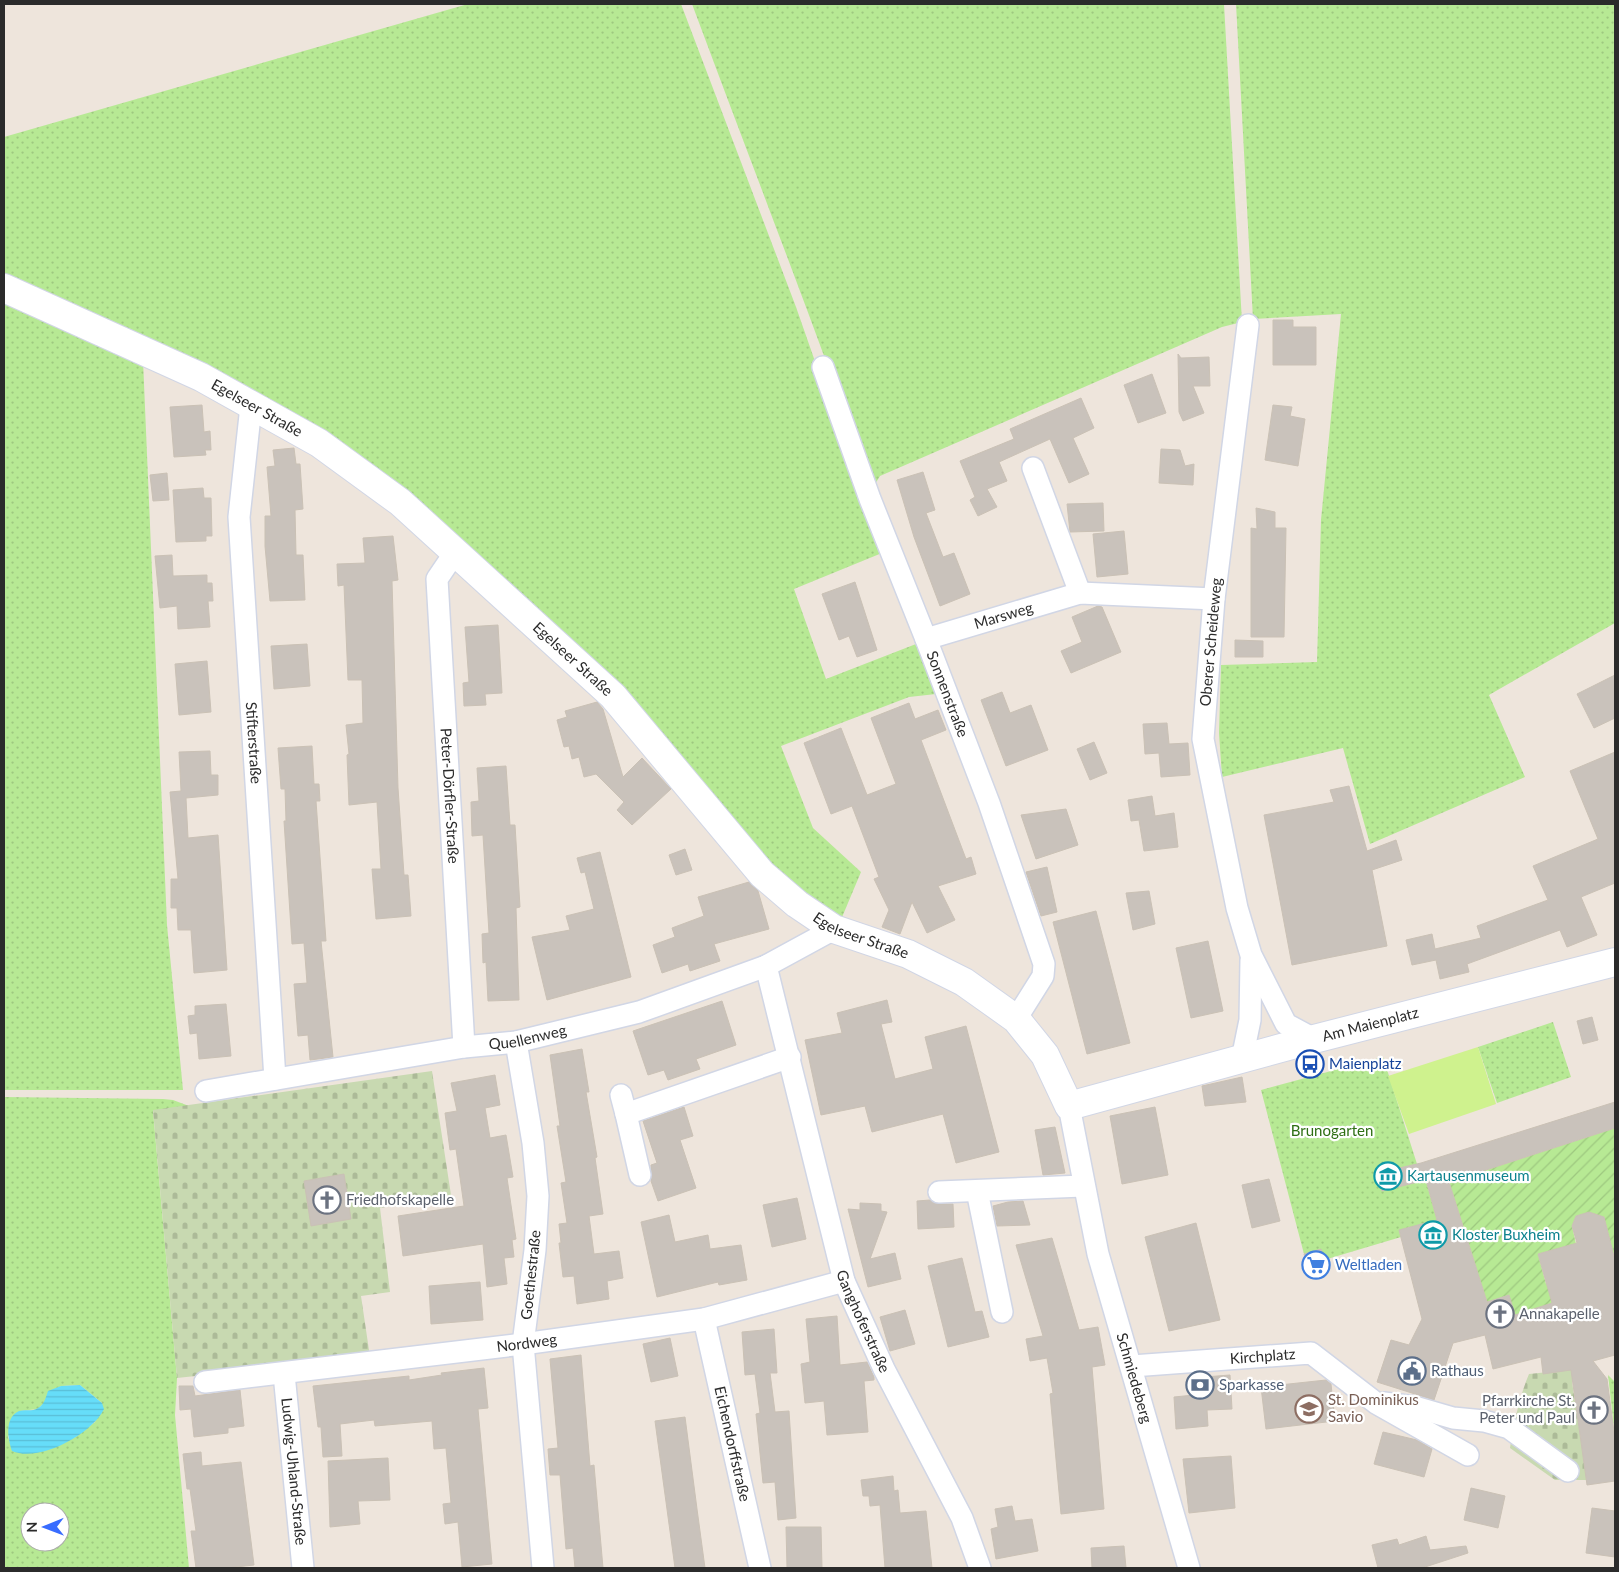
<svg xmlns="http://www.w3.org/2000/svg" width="1619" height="1572" viewBox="0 0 1619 1572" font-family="Lato,sans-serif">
  <defs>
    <pattern id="grass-dots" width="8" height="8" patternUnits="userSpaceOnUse" patternTransform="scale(1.25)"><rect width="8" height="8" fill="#b7e994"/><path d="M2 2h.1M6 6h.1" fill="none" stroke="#9ec880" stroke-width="1.8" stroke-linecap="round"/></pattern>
    <pattern id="cemetery-stones" width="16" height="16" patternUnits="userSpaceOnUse" patternTransform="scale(1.25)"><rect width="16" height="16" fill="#c8d9b1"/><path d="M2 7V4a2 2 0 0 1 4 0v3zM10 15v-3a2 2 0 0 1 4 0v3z" fill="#acba98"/></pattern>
    <pattern id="garden-furrows" width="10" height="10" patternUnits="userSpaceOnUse" patternTransform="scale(1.25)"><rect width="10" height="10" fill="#b7e994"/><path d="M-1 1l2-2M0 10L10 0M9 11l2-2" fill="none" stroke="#9ec880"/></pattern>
    <pattern id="water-rules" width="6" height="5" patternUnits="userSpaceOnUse" patternTransform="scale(1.25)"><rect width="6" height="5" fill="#66ddf9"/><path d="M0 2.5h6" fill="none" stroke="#59bed6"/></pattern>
  </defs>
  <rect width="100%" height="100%" fill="#eee5dc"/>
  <!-- grass -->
  <g fill="url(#grass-dots)" fill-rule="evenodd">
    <polygon points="468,4 681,4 796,307 882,553 794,589 826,679 916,644 936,694 909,697 781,746 813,828 861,872 840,922 807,903 369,464 4,277 4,137"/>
    <path d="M692 4H1224L1242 322 1222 327 880 476 872 489C815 326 752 166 692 4Z"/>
    <polygon points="1236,4 1615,4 1615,623 1489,695 1525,777 1370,844 1343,748 1222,777 1219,733 1221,665 1317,662 1321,520 1341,314 1253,319"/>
    <polygon points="4,298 143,360 167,925 183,1090 4,1090"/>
    <polygon points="1553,1022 1571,1077 1497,1103 1478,1047"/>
    <polygon points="1383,1057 1417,1164 1395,1169 1394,1165 1377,1169 1382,1191 1424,1174 1437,1220 1399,1231 1401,1237 1324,1260 1321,1250 1304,1254 1261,1090"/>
    <path d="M4 1097 163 1099 173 1100 189 1106 153 1111 177 1378 175 1415 189 1568H4ZM80 1385 102 1403 95 1422 74 1438 13 1451 8 1437 20 1411 38 1409 61 1386ZM30 1512H60V1542H30Z"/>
    <polygon points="1608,1375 1615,1382 1615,1436"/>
  </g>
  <!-- cemetery -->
  <g fill="url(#cemetery-stones)">
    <polygon points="432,1071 451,1195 380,1208 390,1292 361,1296 370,1357 177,1378 153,1110"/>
    <path d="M1578 1369 1572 1382 1587 1480H1555L1510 1448C1514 1423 1519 1398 1529 1374Z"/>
  </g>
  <!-- garden -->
  <polygon fill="url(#garden-furrows)" points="1615,1128 1615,1260 1604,1217 1589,1213 1576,1216 1572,1226 1576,1244 1538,1254 1546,1284 1567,1278 1581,1294 1515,1315 1509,1295 1487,1302 1449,1182"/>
  <!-- pitch -->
  <polygon fill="#cff28e" points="1478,1047 1496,1104 1409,1134 1388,1076"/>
  <!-- water -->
  <path fill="url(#water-rules)" d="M80 1385 102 1403 104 1409C92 1434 39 1463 12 1451 8 1439 4 1418 19 1411 25 1409 32 1412 38 1408 44 1405 46 1397 48 1391L61 1386Z"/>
  <!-- building -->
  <g fill="#c9c2bb" stroke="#cac1b5">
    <polygon points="1273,320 1293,320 1293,327 1316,327 1316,365 1273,365"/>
    <polygon points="1178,354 1181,358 1209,357 1210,386 1193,386 1204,413 1183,421 1179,412"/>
    <polygon points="1152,374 1166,413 1138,423 1124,385"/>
    <polygon points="1081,398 1094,428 1073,438 1089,474 1069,483 1050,439 999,462 1007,481 987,489 997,507 978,516 970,500 975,497 960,461 1014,439 1010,429"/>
    <polygon points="202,405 204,432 210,431 211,450 205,450 206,455 174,457 170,407"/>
    <polygon points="1273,405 1292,407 1290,416 1305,419 1298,466 1265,460"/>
    <polygon points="294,448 296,464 300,464 303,509 295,510 296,555 303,555 305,600 270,601 265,546 265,516 271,516 267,467 275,466 273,450"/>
    <polygon points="1161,449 1180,450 1185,466 1194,464 1193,485 1159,483"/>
    <polygon points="923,472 935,510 926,513 943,557 954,553 970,594 940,606 914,537 897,480"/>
    <polygon points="167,473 169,500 153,501 150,475"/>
    <polygon points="203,488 204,498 211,498 212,536 206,536 206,541 176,542 173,490"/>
    <polygon points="1103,503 1104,531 1070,532 1067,504"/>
    <polygon points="1256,508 1275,512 1275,528 1286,528 1284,637 1251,637 1251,528 1257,529"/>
    <polygon points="1124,531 1128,574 1097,577 1093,534"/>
    <polygon points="393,536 398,580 392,581 398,788 404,875 408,875 411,916 376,919 372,869 381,869 377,802 349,805 347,755 349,754 346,725 363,723 362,680 348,680 344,585 338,586 337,564 365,563 363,538"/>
    <polygon points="172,555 173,576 207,575 207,583 212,583 213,601 208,601 210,627 178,629 177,606 160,608 155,556"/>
    <polygon points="855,582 877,650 857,657 849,636 839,640 822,594"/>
    <polygon points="1098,606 1102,607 1121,652 1071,673 1061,651 1082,642 1072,617"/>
    <polygon points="498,625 502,693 485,694 486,705 464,706 463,683 469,682 465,627"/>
    <polygon points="1235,640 1263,641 1263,657 1235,657"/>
    <polygon points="307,644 310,686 274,689 271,646"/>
    <polygon points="207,661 211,712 179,715 175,664"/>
    <polygon points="1615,675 1615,718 1594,728 1577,694"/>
    <polygon points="1002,692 1010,713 1031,705 1048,750 1006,766 981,700"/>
    <polygon points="597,702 603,709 623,777 642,758 671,789 632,825 617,810 624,802 596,774 584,777 579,757 572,759 569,746 564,747 557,720 567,717 565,711"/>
    <polygon points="909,703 915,719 938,710 946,730 921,740 966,859 971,857 976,874 938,886 955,920 927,933 912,902 900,934 882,927 889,910 874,879 879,877 852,806 831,814 804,743 841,728 867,795 896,784 871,718"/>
    <polygon points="1167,723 1169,744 1188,743 1190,775 1161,777 1159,753 1145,754 1143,724"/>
    <polygon points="1094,742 1107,773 1090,780 1077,749"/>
    <polygon points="312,746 314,784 319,784 320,801 316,801 326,941 321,941 333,1057 310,1060 308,1035 298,1036 294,984 307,983 304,943 292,944 284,821 286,821 285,789 281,789 278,748"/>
    <polygon points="210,751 211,775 218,775 218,795 186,798 188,838 218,835 227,970 194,973 191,930 178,930 177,908 171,908 171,879 178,879 170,792 181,791 179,752"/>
    <polygon points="1615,752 1615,883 1581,897 1597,935 1567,947 1560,930 1467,964 1469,972 1440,979 1436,960 1412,965 1406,940 1432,934 1435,949 1481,938 1477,926 1548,900 1533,866 1598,839 1570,771"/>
    <polygon points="506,766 510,825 515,825 520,907 516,908 519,1000 488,1001 486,962 483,963 482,934 489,933 483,835 472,836 471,802 479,801 477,768"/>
    <polygon points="1349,786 1367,851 1396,840 1402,860 1372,870 1387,946 1292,965 1264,815 1334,802 1330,790"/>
    <polygon points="1152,796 1155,816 1174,813 1178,847 1144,851 1139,820 1131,821 1128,800"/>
    <polygon points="1066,809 1078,845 1036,859 1021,815"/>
    <polygon points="685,849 692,870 676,875 669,855"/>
    <polygon points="600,852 631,977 547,1000 532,937 570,930 566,916 594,909 585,872 581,873 577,858"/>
    <polygon points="1047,867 1057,912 1041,916 1026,872"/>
    <polygon points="749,882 758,891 769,929 714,944 720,961 690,971 688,964 662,973 653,945 675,937 672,928 704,916 698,897"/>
    <polygon points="1149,891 1155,924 1133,930 1126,893"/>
    <polygon points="1096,911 1130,1043 1087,1054 1053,922"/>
    <polygon points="1208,941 1223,1011 1191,1018 1176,948"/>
    <polygon points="887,1000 892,1022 881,1024 895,1079 933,1069 925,1037 966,1026 999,1152 956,1163 943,1114 872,1132 865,1106 821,1115 805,1040 842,1033 837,1013"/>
    <polygon points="722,1001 736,1045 696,1059 700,1069 668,1080 664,1070 648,1075 633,1031"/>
    <polygon points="226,1004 231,1056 199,1059 197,1033 190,1034 188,1016 195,1015 195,1006"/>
    <polygon points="1592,1017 1598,1040 1583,1044 1577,1021"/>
    <polygon points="582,1049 589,1092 586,1092 597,1157 595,1158 603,1214 589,1216 594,1254 619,1251 623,1278 607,1281 609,1299 577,1304 574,1276 563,1277 559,1243 561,1243 559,1224 567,1223 561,1183 566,1182 557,1126 560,1126 550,1055"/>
    <polygon points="495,1075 500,1105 485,1108 490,1138 506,1135 513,1177 507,1178 516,1239 512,1240 514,1257 504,1258 507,1284 487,1287 483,1244 403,1256 398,1216 464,1206 456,1149 450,1150 445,1113 457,1111 451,1083"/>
    <polygon points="1242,1077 1246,1102 1205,1106 1202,1086"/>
    <polygon points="1615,1102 1615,1128 1449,1182 1487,1302 1509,1295 1515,1315 1552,1303 1538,1254 1577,1243 1572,1226 1576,1216 1589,1212 1604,1217 1615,1260 1615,1355 1593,1361 1607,1379 1615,1439 1615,1481 1587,1485 1571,1370 1543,1374 1541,1357 1493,1369 1485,1335 1453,1343 1434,1400 1377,1382 1391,1340 1409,1345 1422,1319 1399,1230 1437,1220 1426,1180 1382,1191 1377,1169 1394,1164 1395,1169 1421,1163"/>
    <polygon points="684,1107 693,1136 680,1140 696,1188 658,1201 651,1181 651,1165 657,1163 643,1121"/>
    <polygon points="1155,1107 1168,1175 1122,1184 1110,1116"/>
    <polygon points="1055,1127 1065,1173 1043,1175 1035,1130"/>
    <polygon points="344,1174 351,1219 311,1226 304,1181"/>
    <polygon points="1269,1179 1280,1221 1252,1228 1242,1185"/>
    <polygon points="797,1198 806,1239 772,1247 763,1205"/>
    <polygon points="930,1200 939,1204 953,1204 954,1227 918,1229 917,1201"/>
    <polygon points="1023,1201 1030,1225 997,1226 993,1206 1008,1202"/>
    <polygon points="860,1203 881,1204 881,1211 887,1212 870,1259 895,1253 901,1279 868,1287 848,1209 860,1210"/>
    <polygon points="669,1215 675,1242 708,1235 710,1249 741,1245 747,1280 719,1285 718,1282 657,1297 641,1222"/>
    <polygon points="1196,1223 1220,1320 1169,1331 1145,1237"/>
    <polygon points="1052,1238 1079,1330 1098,1327 1105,1365 1092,1367 1104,1509 1061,1514 1050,1394 1053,1393 1047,1358 1030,1361 1026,1339 1043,1336 1016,1245"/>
    <polygon points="1321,1249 1326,1269 1310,1274 1304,1254"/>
    <polygon points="962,1258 975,1312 982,1311 989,1337 948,1347 928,1266"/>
    <polygon points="480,1282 483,1320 431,1324 429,1286"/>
    <polygon points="905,1310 915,1344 890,1351 880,1317"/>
    <polygon points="837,1316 840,1365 867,1362 874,1377 874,1380 864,1381 868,1432 827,1435 824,1401 805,1403 801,1364 810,1362 806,1319"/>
    <polygon points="774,1329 777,1373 770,1373 775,1412 789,1411 796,1518 778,1520 775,1482 763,1483 756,1414 760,1413 755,1374 745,1375 742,1332"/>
    <polygon points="670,1338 678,1376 651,1382 643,1344"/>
    <polygon points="581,1355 590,1466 594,1465 603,1568 575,1568 573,1548 566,1549 560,1475 550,1475 548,1449 558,1448 550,1359"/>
    <polygon points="484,1368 488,1408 478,1409 492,1564 462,1567 458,1522 445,1524 443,1504 451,1503 446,1448 434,1449 432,1421 375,1426 374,1420 340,1424 342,1456 323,1457 321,1427 318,1427 313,1386 409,1376 409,1380 442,1375 441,1373"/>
    <polygon points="1230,1375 1232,1409 1207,1410 1208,1426 1176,1429 1174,1397 1194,1395 1192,1378"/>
    <polygon points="1326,1380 1331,1384 1335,1421 1266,1429 1261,1387"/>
    <polygon points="179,1386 193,1386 195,1396 240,1390 244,1426 228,1428 228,1433 194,1437 191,1409 180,1410"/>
    <polygon points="685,1417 697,1509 705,1568 675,1568 655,1421"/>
    <polygon points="1383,1432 1417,1440 1432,1449 1424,1477 1374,1464"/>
    <polygon points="201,1452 202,1466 241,1462 254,1565 227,1568 196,1568 191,1531 196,1531 190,1489 187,1489 183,1454"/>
    <polygon points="1231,1456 1235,1508 1189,1513 1183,1459"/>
    <polygon points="388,1458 390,1500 358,1501 360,1524 330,1527 328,1461"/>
    <polygon points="893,1476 894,1491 898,1490 900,1513 926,1511 932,1568 885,1568 880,1505 870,1506 869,1496 863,1496 861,1480"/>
    <polygon points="1471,1488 1505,1496 1498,1528 1464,1520"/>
    <polygon points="1012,1506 1015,1521 1032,1519 1038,1551 996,1559 991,1529 998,1527 995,1509"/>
    <polygon points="1592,1508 1615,1511 1615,1557 1586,1553"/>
    <polygon points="786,1527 821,1527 822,1568 787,1568"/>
    <polygon points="1426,1536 1430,1550 1466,1546 1468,1553 1422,1568 1378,1568 1372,1545 1397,1539 1399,1545"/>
    <polygon points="1124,1546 1126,1568 1092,1568 1091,1548"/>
  </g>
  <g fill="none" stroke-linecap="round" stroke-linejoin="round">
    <!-- minor casing -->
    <g stroke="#d1d6e5" stroke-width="24">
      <g id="minor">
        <polyline points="1248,325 1214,599 1203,739 1237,908 1251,955 1286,1024 1314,1039"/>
        <path id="s1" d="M823 367 870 499 926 639 989 803 1044 964 1043 976 1016 1019"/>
        <path id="s2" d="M251 406 239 517 275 1079"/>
        <polyline points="1033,468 1080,593"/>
        <path id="s3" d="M456 551 437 579 464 1047"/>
        <path id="s4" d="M926 639 1080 593 1214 599"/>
        <path id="s5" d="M766 966 844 1281 884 1369 962 1518 980 1568"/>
        <polyline points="516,1042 533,1143 538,1196 535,1250 523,1344 543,1568"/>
        <polyline points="1242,1059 1250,1020 1251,960"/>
        <path id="s6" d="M206 1091 464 1047 516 1042 639 1012 766 966 834 929"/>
        <polyline points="621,1095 626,1114"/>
        <path id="s7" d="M1069 1106 1098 1254 1189 1568"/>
        <polyline points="640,1175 626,1114 790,1057"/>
        <polyline points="977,1191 1002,1312"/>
        <polyline points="939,1192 1083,1186"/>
        <path id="s8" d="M704 1319 760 1568"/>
        <path id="s9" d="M1132 1366 1311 1353 1376 1403 1468 1455"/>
        <path id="s10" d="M284 1374 303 1568"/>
        <path id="s11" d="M205 1382 523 1344 704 1319 844 1281"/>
        <polyline points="1384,1403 1415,1407 1453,1418 1484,1421 1509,1428 1568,1471"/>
      </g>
    </g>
    <!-- tertiary casing -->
    <g stroke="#d1d6e5" stroke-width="30">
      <g id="tertiary">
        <path id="s12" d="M4 288 201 377 319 443 400 502 613 696 762 874 797 904 834 929 908 954 964 982 1016 1019 1045 1055 1069 1106 1314 1039 1615 962"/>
      </g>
    </g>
    <!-- minor -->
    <use href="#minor" stroke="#fff" stroke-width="21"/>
    <!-- tertiary -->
    <use href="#tertiary" stroke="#fff" stroke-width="28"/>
  </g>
  <!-- icons -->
  <defs>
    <g id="bus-ring" transform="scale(1.4375)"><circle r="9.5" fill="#fff" stroke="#1a4fb4" stroke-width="1.5"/><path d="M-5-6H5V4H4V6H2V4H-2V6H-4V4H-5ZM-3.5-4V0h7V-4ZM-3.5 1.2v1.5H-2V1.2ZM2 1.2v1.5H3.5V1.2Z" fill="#1a4fb4"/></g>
    <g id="museum-ring" transform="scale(1.4375)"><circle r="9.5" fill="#fff" stroke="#0f9aa8" stroke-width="1.5"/><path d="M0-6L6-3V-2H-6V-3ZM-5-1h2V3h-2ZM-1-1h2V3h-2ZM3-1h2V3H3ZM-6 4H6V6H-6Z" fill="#0f9aa8"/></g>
    <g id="church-ring" transform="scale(1.4375)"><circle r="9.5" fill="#fff" stroke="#6b7280" stroke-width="1.5"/><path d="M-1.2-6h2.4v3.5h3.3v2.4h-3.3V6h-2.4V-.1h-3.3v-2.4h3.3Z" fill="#6b7280"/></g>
    <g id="supermarket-ring" transform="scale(1.4375)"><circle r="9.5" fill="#fff" stroke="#3f7fe0" stroke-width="1.5"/><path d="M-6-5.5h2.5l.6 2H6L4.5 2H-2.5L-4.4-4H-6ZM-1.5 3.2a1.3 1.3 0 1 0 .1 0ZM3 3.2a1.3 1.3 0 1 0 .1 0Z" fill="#3f7fe0"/></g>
    <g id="civic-ring" transform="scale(1.4375)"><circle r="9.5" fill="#fff" stroke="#5c6f8a" stroke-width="1.5"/><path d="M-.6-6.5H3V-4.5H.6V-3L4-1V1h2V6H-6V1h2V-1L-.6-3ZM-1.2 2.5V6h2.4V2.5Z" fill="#5c6f8a"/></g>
    <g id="bank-ring" transform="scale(1.4375)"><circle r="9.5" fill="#fff" stroke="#5c6f8a" stroke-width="1.5"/><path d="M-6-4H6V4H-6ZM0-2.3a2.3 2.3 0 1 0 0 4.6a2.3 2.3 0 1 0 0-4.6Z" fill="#5c6f8a"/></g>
    <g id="school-ring" transform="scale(1.4375)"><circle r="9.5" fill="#fff" stroke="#8d6e63" stroke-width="1.5"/><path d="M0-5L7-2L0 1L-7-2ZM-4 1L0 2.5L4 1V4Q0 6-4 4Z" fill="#8d6e63"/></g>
  </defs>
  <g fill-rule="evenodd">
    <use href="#bus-ring" x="1310" y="1064"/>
    <use href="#museum-ring" x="1388" y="1176"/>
    <use href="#church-ring" x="327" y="1200"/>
    <use href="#museum-ring" x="1433" y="1235"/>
    <use href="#supermarket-ring" x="1316" y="1265"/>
    <use href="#church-ring" x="1500" y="1314"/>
    <use href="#civic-ring" x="1412" y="1371"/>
    <use href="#bank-ring" x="1200" y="1385"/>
    <use href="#school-ring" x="1309" y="1409"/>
    <use href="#church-ring" x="1594" y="1410"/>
  </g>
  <g text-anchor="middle" stroke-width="4.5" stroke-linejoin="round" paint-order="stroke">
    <!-- street labels -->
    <g font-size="15" fill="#2b2b2b" stroke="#fff">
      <text dy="5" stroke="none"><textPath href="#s12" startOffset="280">Egelseer Straße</textPath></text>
      <text dy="5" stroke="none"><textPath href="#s4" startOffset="81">Marsweg</textPath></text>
      <text transform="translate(1211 642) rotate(-85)" y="5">Oberer Scheideweg</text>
      <text dy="5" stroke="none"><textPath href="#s12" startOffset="685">Egelseer Straße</textPath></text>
      <text dy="5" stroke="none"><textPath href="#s1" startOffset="350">Sonnenstraße</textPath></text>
      <text dy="5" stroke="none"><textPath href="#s2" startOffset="338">Stifterstraße</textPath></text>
      <text dy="5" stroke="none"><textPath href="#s3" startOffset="251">Peter-Dörfler-Straße</textPath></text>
      <text dy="5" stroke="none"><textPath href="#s12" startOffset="1090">Egelseer Straße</textPath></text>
      <text dy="5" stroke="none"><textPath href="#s12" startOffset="1682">Am Maienplatz</textPath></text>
      <text dy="5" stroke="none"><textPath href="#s6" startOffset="326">Quellenweg</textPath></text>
      <text transform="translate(531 1275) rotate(-84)" y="5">Goethestraße</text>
      <text dy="5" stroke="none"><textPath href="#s5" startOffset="369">Ganghoferstraße</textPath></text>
      <text dy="5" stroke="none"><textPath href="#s11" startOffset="324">Nordweg</textPath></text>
      <text dy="5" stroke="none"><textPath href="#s9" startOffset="131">Kirchplatz</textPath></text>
      <text dy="5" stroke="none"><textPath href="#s7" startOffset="280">Schmiedeberg</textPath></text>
      <text dy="5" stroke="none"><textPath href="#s8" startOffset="128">Eichendorffstraße</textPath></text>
      <text dy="5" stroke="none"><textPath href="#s10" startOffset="98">Ludwig-Uhland-Straße</textPath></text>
    </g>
    <!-- transit labels -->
    <g font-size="15" fill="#164399" stroke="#fff" text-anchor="start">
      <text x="1329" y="1069">Maienplatz</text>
    </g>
    <!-- park labels -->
    <g font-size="15" fill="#2e6f14" stroke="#fff">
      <text x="1332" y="1136">Brunogarten</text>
    </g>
    <!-- culture labels -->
    <g font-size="15" fill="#0d838f" stroke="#fff" text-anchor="start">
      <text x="1407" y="1181">Kartausenmuseum</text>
      <text x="1452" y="1240">Kloster Buxheim</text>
    </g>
    <!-- worship labels -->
    <g font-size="15" fill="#5b616d" stroke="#fff" text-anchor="start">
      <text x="346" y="1205">Friedhofskapelle</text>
      <text x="1519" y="1319">Annakapelle</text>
      <text x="1575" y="1406" text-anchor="end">Pfarrkirche St.<tspan x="1575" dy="17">Peter und Paul</tspan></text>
    </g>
    <!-- shop labels -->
    <g font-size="15" fill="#366cbe" stroke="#fff" text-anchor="start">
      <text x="1335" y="1270">Weltladen</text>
    </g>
    <!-- service labels -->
    <g font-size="15" fill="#4e5e75" stroke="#fff" text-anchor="start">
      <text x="1431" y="1376">Rathaus</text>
      <text x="1219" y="1390">Sparkasse</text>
    </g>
    <!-- education labels -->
    <g font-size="15" fill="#785e54" stroke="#fff" text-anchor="start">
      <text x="1328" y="1405">St. Dominikus<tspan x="1328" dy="17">Savio</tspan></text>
    </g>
  </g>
  <!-- border -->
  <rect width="1619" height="1572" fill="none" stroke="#2b2b2b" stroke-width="10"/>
  <!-- north arrow -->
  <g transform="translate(45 1527) rotate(269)"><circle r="24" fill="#ffffff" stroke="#aaaaaa"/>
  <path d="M0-4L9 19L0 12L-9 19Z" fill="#386cff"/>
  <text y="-8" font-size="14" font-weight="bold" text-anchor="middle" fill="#2b2b2b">N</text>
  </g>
</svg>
